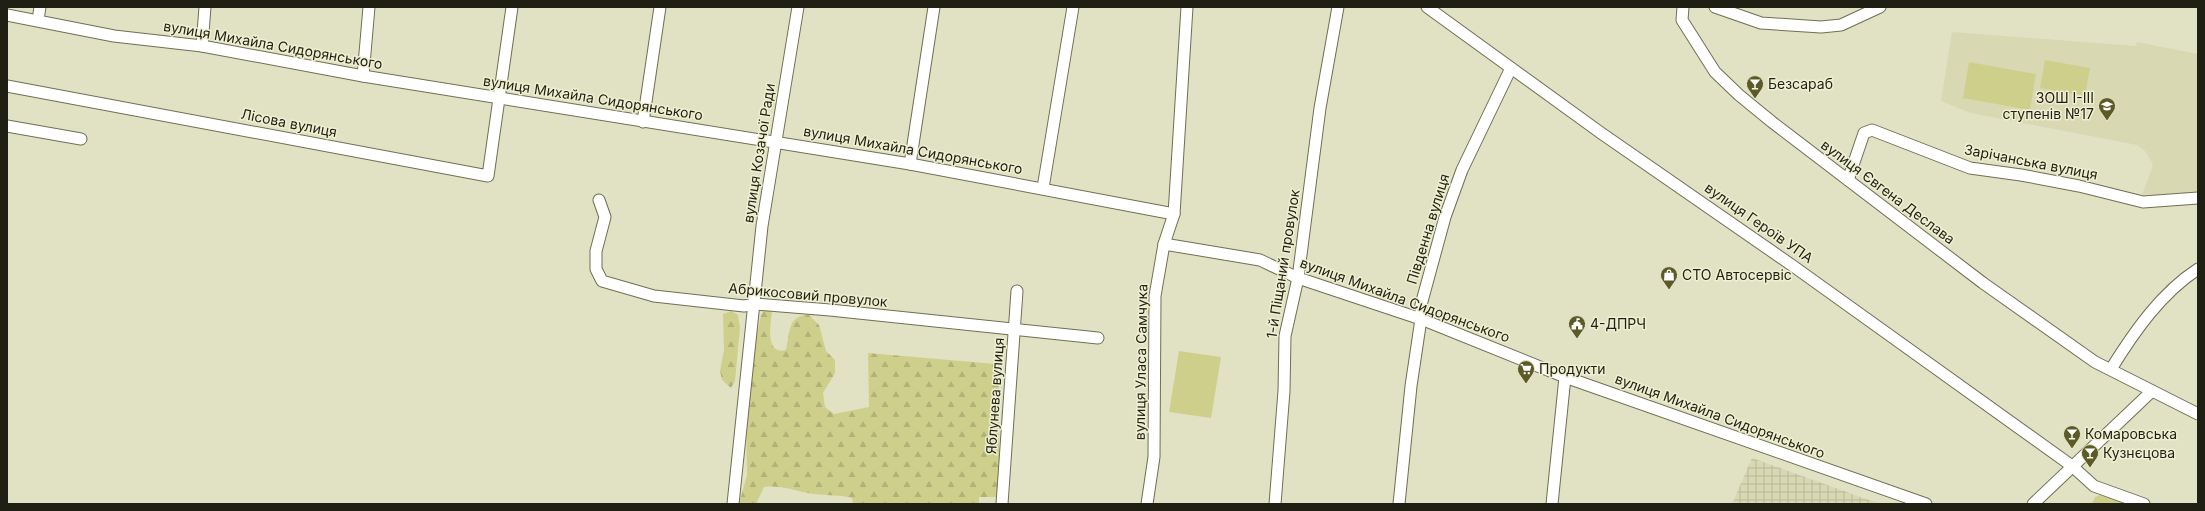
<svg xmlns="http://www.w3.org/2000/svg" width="2205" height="511" viewBox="0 0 2205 511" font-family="Inter,sans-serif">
  <defs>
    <pattern id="industrial-grid" width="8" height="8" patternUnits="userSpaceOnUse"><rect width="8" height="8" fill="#d8d8b3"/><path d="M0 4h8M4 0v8" fill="none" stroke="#b9b999"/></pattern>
    <pattern id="forest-firs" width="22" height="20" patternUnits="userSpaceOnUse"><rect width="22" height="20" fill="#cfcf8c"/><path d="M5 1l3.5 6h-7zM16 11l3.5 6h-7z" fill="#b1b178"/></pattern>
  </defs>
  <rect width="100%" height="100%" fill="#e1e2c4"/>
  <!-- built -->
  <polygon fill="#d8d8b3" points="1952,32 2136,46 2137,42 2198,54 2198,195 2142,195 2153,165 2146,152 2137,145 1971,113 1941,101"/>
  <!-- industrial -->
  <polygon fill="url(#industrial-grid)" points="1752,458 1880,504 1732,504"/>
  <!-- grass -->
  <g fill="#cfcf8c">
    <polygon points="2045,60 2090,68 2085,96 2040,88"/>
    <polygon points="1969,62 2036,74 2030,110 1963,98"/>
    <polygon points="1179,351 1221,357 1211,418 1169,412"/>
    <polygon points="2100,495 2125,504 2092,504 2095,497"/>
  </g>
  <!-- forest -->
  <g fill="url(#forest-firs)">
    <path d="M766 308 772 311C771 323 764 356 786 350 790 334 787 315 809 315L819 325 826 351 835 360V373L823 393 825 407 834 414 869 407 868 353 996 364 999 382V497H979V504H853L852 498C837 494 822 496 808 493 792 490 781 485 764 487L756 504H739L747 475 746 414 757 334 761 315Z"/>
    <polygon points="731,311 738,315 740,328 735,381 731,388 722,380 720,371 724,350 723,314"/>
  </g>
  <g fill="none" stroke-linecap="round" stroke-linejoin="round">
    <!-- minor casing -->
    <g stroke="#6f6f55" stroke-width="13">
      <g id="minor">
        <polyline points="1427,7 1601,133 1793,266 2072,466 2094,486 2144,504"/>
        <polyline points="1683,7 1682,20 1715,72 1739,95 1772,122 1983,283 2095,362 2198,414"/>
        <polyline points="1715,7 1761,23 1821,27 1841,25 1880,7"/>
        <polyline points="7,15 114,36 202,46 363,76 910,164 1174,214"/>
        <polyline points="38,20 40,7"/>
        <polyline points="202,46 205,7"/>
        <polyline points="363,76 369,7"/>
        <polyline points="7,86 488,176 512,7"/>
        <polyline points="643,122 660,7"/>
        <polyline points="7,126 81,139"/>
        <polyline points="910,164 934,7"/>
        <polyline points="1848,180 1864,133 1872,130 1970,168 2021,175 2079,186 2143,202 2198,198"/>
        <polyline points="1043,188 1073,7"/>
        <polyline points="599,200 605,217 596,251 596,269 602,281 654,296 744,306 755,304 830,310 1098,338"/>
        <polyline points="1164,244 1260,260 1298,278 1421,319 1565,377 1926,504"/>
        <path d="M2111 369C2134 332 2161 293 2198 269"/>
        <polyline points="733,504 762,226 798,7"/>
        <polyline points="1002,504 1017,291"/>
        <polyline points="1147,504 1154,457 1155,296 1164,244 1174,214 1187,7"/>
        <polyline points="1275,504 1284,391 1285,336 1298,278 1320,108 1338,7"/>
        <polyline points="1399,504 1411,386 1421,319 1421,305 1445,217 1462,170 1511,68"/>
        <polyline points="1552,504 1565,377"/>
        <polyline points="2033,504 2152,391"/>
      </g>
    </g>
    <!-- minor -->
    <use href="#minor" stroke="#fff" stroke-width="11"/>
  </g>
  <!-- icons -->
  <defs>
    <g id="bar-pin" transform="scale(0.9)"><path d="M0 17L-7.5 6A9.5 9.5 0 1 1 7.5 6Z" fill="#5c5b27" stroke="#efefd1"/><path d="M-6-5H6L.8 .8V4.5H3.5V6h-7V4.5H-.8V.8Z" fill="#fff"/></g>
    <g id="school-pin" transform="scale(0.9)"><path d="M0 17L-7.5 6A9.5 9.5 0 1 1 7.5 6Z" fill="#5c5b27" stroke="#efefd1"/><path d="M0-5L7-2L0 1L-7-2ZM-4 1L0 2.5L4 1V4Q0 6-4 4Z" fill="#fff"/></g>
    <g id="shop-pin" transform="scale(0.9)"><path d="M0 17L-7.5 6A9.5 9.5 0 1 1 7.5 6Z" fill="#5c5b27" stroke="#efefd1"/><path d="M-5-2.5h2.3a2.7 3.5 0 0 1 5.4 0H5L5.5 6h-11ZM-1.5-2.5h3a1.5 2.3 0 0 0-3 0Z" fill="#fff"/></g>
    <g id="civic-pin" transform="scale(0.9)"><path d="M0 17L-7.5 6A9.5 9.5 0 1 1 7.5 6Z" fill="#5c5b27" stroke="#efefd1"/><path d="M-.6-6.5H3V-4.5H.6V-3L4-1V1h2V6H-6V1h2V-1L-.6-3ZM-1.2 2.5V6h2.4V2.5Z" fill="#fff"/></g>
    <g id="supermarket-pin" transform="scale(0.9)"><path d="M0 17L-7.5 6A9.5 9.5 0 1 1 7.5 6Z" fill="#5c5b27" stroke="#efefd1"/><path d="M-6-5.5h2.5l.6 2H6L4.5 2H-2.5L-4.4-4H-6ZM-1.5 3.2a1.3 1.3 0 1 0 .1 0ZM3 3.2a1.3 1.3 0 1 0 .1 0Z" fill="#fff"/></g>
  </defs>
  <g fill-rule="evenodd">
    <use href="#bar-pin" x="1755" y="84"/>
    <use href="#school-pin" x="2107" y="106"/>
    <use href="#shop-pin" x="1669" y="275"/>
    <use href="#civic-pin" x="1577" y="324"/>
    <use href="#supermarket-pin" x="1526" y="369"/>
    <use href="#bar-pin" x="2072" y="434"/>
    <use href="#bar-pin" x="2090" y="453"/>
  </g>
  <g text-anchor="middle" stroke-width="3" stroke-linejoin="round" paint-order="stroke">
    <!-- street labels -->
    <g font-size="14" fill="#1f1f14" stroke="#efefd1">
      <text transform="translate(273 45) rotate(10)" y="5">вулиця Михайла Сидорянського</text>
      <text transform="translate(593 98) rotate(9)" y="5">вулиця Михайла Сидорянського</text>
      <text transform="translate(289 123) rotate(11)" y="5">Лісова вулиця</text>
      <text transform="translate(913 150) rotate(10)" y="5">вулиця Михайла Сидорянського</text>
      <text transform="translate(759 153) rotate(-81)" y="5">вулиця Козачої Ради</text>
      <text transform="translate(2031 162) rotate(11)" y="5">Зарічанська вулиця</text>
      <text transform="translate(1888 192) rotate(37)" y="5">вулиця Євгена Деслава</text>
      <text transform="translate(1759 223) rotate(35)" y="5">вулиця Героїв УПА</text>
      <text transform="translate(1428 229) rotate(-73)" y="5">Південна вулиця</text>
      <text transform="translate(1283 264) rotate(-81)" y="5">1-й Піщаний провулок</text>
      <text transform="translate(808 295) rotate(5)" y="5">Абрикосовий провулок</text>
      <text transform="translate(1405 300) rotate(20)" y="5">вулиця Михайла Сидорянського</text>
      <text transform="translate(1141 362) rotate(-89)" y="5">вулиця Уласа Самчука</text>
      <text transform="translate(995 396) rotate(-86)" y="5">Яблунева вулиця</text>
      <text transform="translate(1720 416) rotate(20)" y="5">вулиця Михайла Сидорянського</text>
    </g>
    <!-- poi labels -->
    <g font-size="14" fill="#1f1f14" stroke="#efefd1" text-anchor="start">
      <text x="1768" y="89">Безсараб</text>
      <text x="2094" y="103" text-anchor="end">ЗОШ І-ІІІ<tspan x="2094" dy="16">ступенів №17</tspan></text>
      <text x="1682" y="280">СТО Автосервіс</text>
      <text x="1590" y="329">4-ДПРЧ</text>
      <text x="1539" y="374">Продукти</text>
      <text x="2085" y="439">Комаровська</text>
      <text x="2103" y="458">Кузнєцова</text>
    </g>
  </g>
  <!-- border -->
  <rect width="2205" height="511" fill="none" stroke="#1f1f14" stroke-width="16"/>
</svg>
